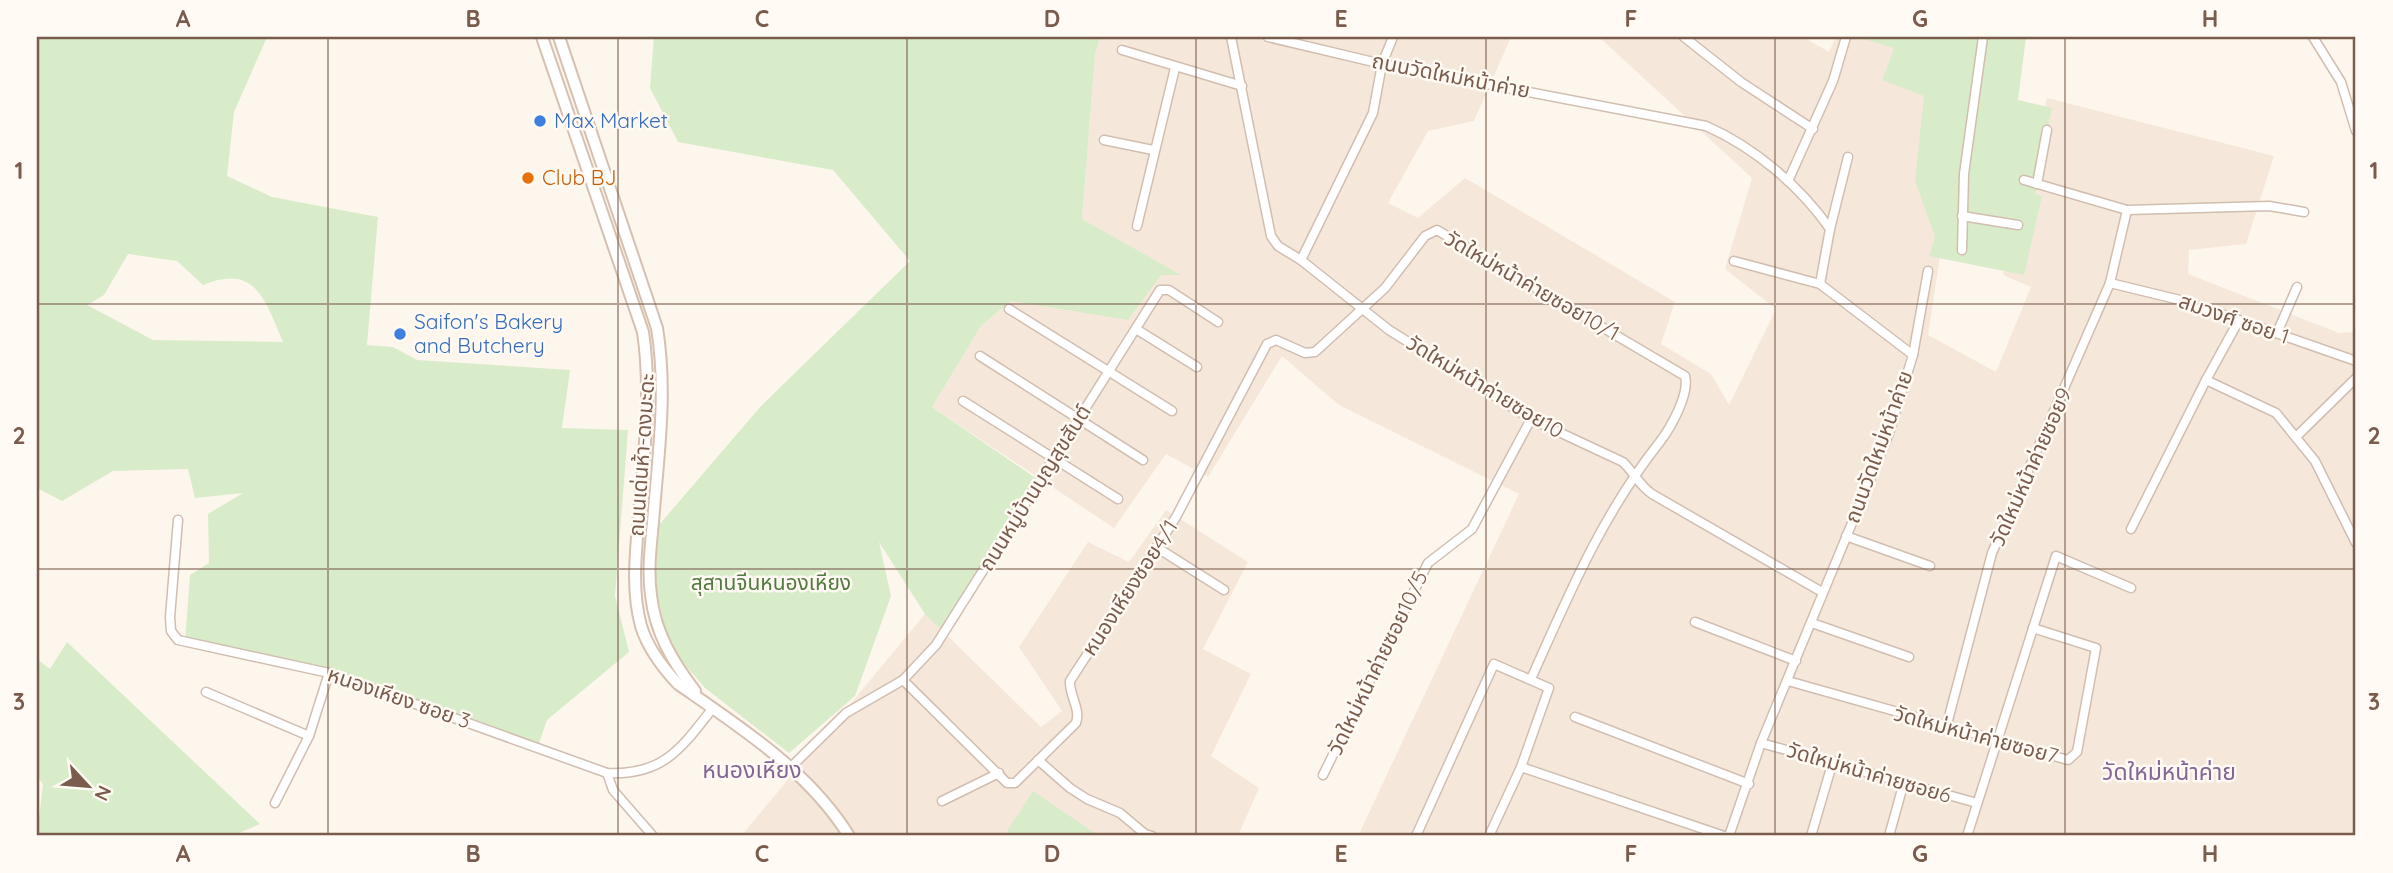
<svg xmlns="http://www.w3.org/2000/svg" width="2393" height="873" viewBox="0 0 2393 873" font-family="Quicksand,'Noto Sans Thai',sans-serif">
  <rect width="100%" height="100%" fill="#fdf6ec"/>
  <!-- residential -->
  <g fill="#f5e8da">
    <polygon points="1100,37 1511,37 1474,121 1428,131 1388,203 1418,218 1465,178 1675,302 1661,344 1711,374 1729,405 1776,309 1725,269 1752,178 1599,37 1803,37 1829,52 1836,37 1893,37 1941,57 1943,237 1928,335 1996,372 2031,287 2003,275 2047,98 2274,156 2246,244 2189,250 2188,274 2339,333 2356,332 2356,836 1358,836 1519,494 1339,405 1282,356 1208,477 1166,454 1114,528 932,407 981,326 1048,271 1179,275 1082,219 1095,55"/>
    <polygon points="1166,510 1248,562 1203,649 1251,674 1211,756 1259,788 1238,836 741,836 925,614 1041,727 1062,711 1019,647 1088,542 1129,562"/>
  </g>
  <!-- green -->
  <g fill="#d8ecc9" fill-rule="evenodd">
    <path d="M37 37H267L234 112 227 176 272 197 378 217 367 345 393 347 417 360 570 370 562 428 628 430 615 596 629 652 547 720 538 746 321 671 185 641 190 575 209 563 208 514 243 493 195 498 188 469 113 471 62 501 37 488ZM128 254 177 261 203 285C256 263 265 300 283 342L153 340 87 305 104 295Z"/>
    <polygon points="654,37 1100,37 1095,55 1082,219 1181,275 1161,275 1128,320 1011,301 981,326 932,407 1040,481 944,633 925,614 879,542 891,596 855,696 789,753 705,688 680,659 665,628 655,586 659,525 761,406 910,261 833,170 678,142 650,88"/>
    <polygon points="1857,37 2026,37 2018,100 2052,108 2035,194 2042,196 2024,275 1929,256 1935,237 1915,181 1924,96 1882,80 1894,48"/>
    <polygon points="67,642 260,824 232,836 37,836 43,784 37,777 37,659 50,669"/>
    <polygon points="1033,791 1099,836 1004,836"/>
  </g>
  <g fill="none" stroke-linecap="round" stroke-linejoin="round">
    <!-- minor casing -->
    <g stroke="#d1beb0" stroke-width="11">
      <g id="minor">
        <path d="M1231 37 1271 236 1278 246 1301 260 1389 330 1531 419 1623 462C1635 474 1639 485 1652 494L1822 592"/>
        <path d="M1268 37 1382 64 1706 126C1754 147 1800 186 1830 229L1820 284 1913 355 1888 436 1761 743 1729 836"/>
        <polyline points="1684,37 1741,82 1813,129"/>
        <polyline points="2313,37 2341,82 2356,131"/>
        <polyline points="1122,50 1242,86"/>
        <polyline points="1104,140 1153,150"/>
        <polyline points="2024,180 2127,210 2269,206 2304,212"/>
        <polyline points="1788,181 1833,81 1846,37"/>
        <polyline points="2037,184 2047,130"/>
        <polyline points="1962,216 2018,225"/>
        <polyline points="1137,226 1175,68"/>
        <polyline points="1830,229 1848,157"/>
        <polyline points="1962,250 1964,174 1983,37"/>
        <polyline points="1301,260 1373,113 1382,64 1393,37"/>
        <polyline points="1734,261 1820,284"/>
        <polyline points="2110,283 2184,301 2356,361"/>
        <polyline points="1009,309 1172,411"/>
        <polyline points="2239,320 2206,380 2276,413 2315,461 2356,543"/>
        <polyline points="1136,329 1197,367"/>
        <polyline points="2277,333 2297,287"/>
        <polyline points="1913,355 1928,271"/>
        <polyline points="980,356 1143,460"/>
        <polyline points="963,401 1118,499"/>
        <polyline points="2297,436 2356,378"/>
        <path d="M178 520 170 617 171 631 178 640 329 673 607 773C662 776 681 749 712 709"/>
        <polyline points="2131,529 2206,380"/>
        <polyline points="1846,536 1930,566"/>
        <polyline points="1156,547 1224,590"/>
        <polyline points="1695,622 1796,661"/>
        <polyline points="1812,623 1909,657"/>
        <path d="M903 680 1007 783H1015L1076 723C1081 708 1069 696 1070 681L1176 517 1267 344 1276 340 1305 353 1315 352 1385 288 1425 236 1437 230 1685 376C1690 394 1670 429 1659 443 1602 515 1568 596 1531 679"/>
        <polyline points="1788,681 2068,760 2077,752 2096,648 2033,628"/>
        <polyline points="206,692 309,736"/>
        <polyline points="1575,717 1749,784"/>
        <polyline points="1946,728 1992,553 2110,283 2127,210"/>
        <polyline points="1761,743 1977,803"/>
        <polyline points="1038,760 1070,788 1087,799 1120,813 1145,834 1152,836"/>
        <polyline points="791,767 846,713 903,680 936,645 1160,290 1169,290 1218,322"/>
        <polyline points="607,773 613,790 653,836"/>
        <polyline points="1323,775 1428,563 1472,529 1531,419"/>
        <polyline points="942,801 999,773"/>
        <polyline points="275,803 309,736 329,673"/>
        <polyline points="1416,836 1494,664 1549,688 1521,767 1724,836"/>
        <polyline points="1489,836 1521,767"/>
        <polyline points="1811,836 1833,761"/>
        <polyline points="1889,836 1904,782"/>
        <polyline points="1967,836 2056,556 2131,588"/>
      </g>
    </g>
    <!-- secondary casing -->
    <g stroke="#d6c0b0" stroke-width="14">
      <g id="secondary">
        <path d="M542 37 643 332C652 393 644 453 639 514 636 551 631 589 641 626 648 649 662 667 678 684 740 727 809 771 849 836"/>
        <path d="M559 37 657 328C667 389 659 449 654 510 652 538 647 567 651 595 655 633 673 662 695 691"/>
      </g>
    </g>
    <!-- minor -->
    <use href="#minor" stroke="#fff" stroke-width="8"/>
    <!-- secondary -->
    <use href="#secondary" stroke="#fff" stroke-width="10"/>
  </g>
  <!-- grid -->
  <path fill="none" stroke="#7a5c4d" stroke-width="2" stroke-opacity="0.55" d="M328 37V836M618 37V836M907 37V836M1196 37V836M1486 37V836M1775 37V836M2065 37V836M37 304H2356M37 569H2356"/>
  <!-- markers -->
  <g fill="#3f7fe0" stroke="#fffaf3" stroke-width="2.5">
    <circle cx="540" cy="121" r="7"/>
    <circle cx="400" cy="334" r="7"/>
  </g>
  <circle fill="#e8710a" stroke="#fffaf3" stroke-width="2.5" cx="528" cy="178" r="7"/>
  <g text-anchor="middle" stroke-width="5" stroke-linejoin="round" paint-order="stroke">
    <!-- street labels -->
    <g font-size="21" fill="#7a5c4d" stroke="#fffaf3">
      <text transform="translate(1451 76) rotate(11)" y="7">ถนนวัดใหม่หน้าค่าย</text>
      <text transform="translate(1532 286) rotate(30)" y="7">วัดใหม่หน้าค่ายซอย10/1</text>
      <text transform="translate(2234 319) rotate(19)" y="7">สมวงศ์ ซอย 1</text>
      <text transform="translate(1485 387) rotate(31)" y="7">วัดใหม่หน้าค่ายซอย10</text>
      <text transform="translate(1879 447) rotate(-70)" y="7">ถนนวัดใหม่หน้าค่าย</text>
      <text transform="translate(642 455) rotate(-86)" y="7">ถนนเด่นห้า-ดงมะดะ</text>
      <text transform="translate(2031 467) rotate(-66)" y="7">วัดใหม่หน้าค่ายซอย9</text>
      <text transform="translate(1035 488) rotate(-58)" y="7">ถนนหมู่บ้านบุญสุขสันต์</text>
      <text transform="translate(1130 588) rotate(-57)" y="7">หนองเหียงซอย4/1</text>
      <text transform="translate(1378 663) rotate(-64)" y="7">วัดใหม่หน้าค่ายซอย10/5</text>
      <text transform="translate(399 698) rotate(19)" y="7">หนองเหียง ซอย 3</text>
      <text transform="translate(1976 735) rotate(15)" y="7">วัดใหม่หน้าค่ายซอย7</text>
      <text transform="translate(1869 773) rotate(16)" y="7">วัดใหม่หน้าค่ายซอย6</text>
    </g>
    <!-- shop labels -->
    <g font-size="21" fill="#366cbe" stroke="#fffaf3" text-anchor="start">
      <text x="554" y="128">Max Market</text>
      <text x="414" y="329">Saifon's Bakery<tspan x="414" dy="24">and Butchery</tspan></text>
    </g>
    <!-- food labels -->
    <g font-size="21" fill="#c56008" stroke="#fffaf3" text-anchor="start">
      <text x="542" y="185">Club BJ</text>
    </g>
    <!-- park labels -->
    <g font-size="21" fill="#537a41" stroke="#fffaf3">
      <text x="771" y="590">สุสานจีนหนองเหียง</text>
    </g>
    <!-- neighbourhood labels -->
    <g font-size="23" fill="#846695" stroke="#fffaf3">
      <text x="752" y="778">หนองเหียง</text>
      <text x="2169" y="780">วัดใหม่หน้าค่าย</text>
    </g>
  </g>
  <!-- border -->
  <rect width="2393" height="873" fill="none" stroke="#fffaf3" stroke-width="77"/>
  <!-- north arrow -->
  <g transform="translate(88 786) rotate(116)" stroke="#fffaf3" stroke-width="5" paint-order="stroke">
  <path d="M0-5L12 26L0 18L-12 26Z" fill="#7a5c4d"/>
  <text y="-10" font-size="19" font-weight="bold" text-anchor="middle" fill="#7a5c4d">N</text>
  </g>
  <rect x="38" y="38" width="2316" height="796" fill="none" stroke="#7a5c4d" stroke-width="2.5"/>
  <g font-size="23" text-anchor="middle" font-weight="bold" fill="#7a5c4d">
    <text x="183" y="27">A</text>
    <text x="473" y="27">B</text>
    <text x="762" y="27">C</text>
    <text x="1052" y="27">D</text>
    <text x="1341" y="27">E</text>
    <text x="1631" y="27">F</text>
    <text x="1920" y="27">G</text>
    <text x="2210" y="27">H</text>
    <text x="19" y="179">1</text>
    <text x="2374" y="179">1</text>
    <text x="19" y="444">2</text>
    <text x="2374" y="444">2</text>
    <text x="19" y="710">3</text>
    <text x="2374" y="710">3</text>
    <text x="183" y="862">A</text>
    <text x="473" y="862">B</text>
    <text x="762" y="862">C</text>
    <text x="1052" y="862">D</text>
    <text x="1341" y="862">E</text>
    <text x="1631" y="862">F</text>
    <text x="1920" y="862">G</text>
    <text x="2210" y="862">H</text>
  </g>
</svg>
